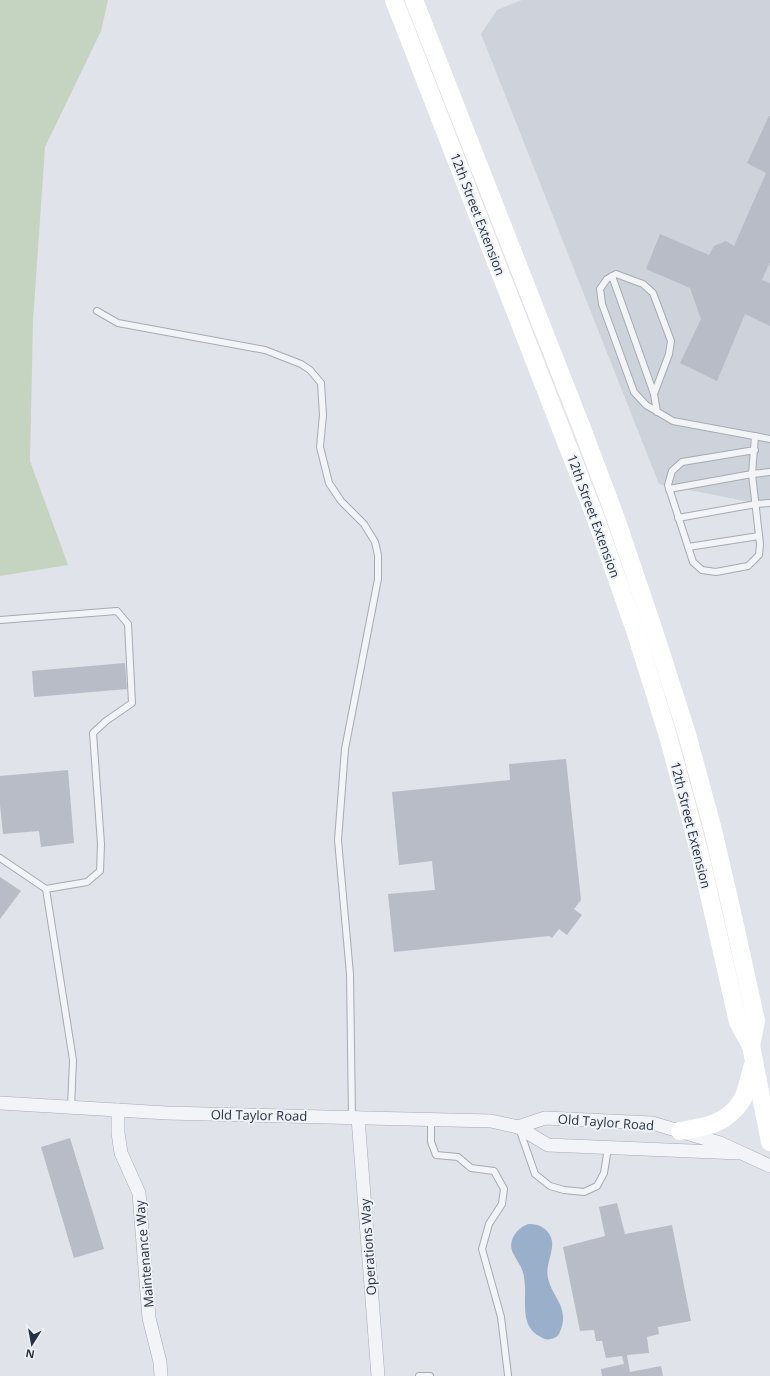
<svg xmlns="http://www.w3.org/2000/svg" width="770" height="1376" viewBox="0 0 770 1376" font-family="'Open Sans',sans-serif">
  <rect width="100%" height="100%" fill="#e0e3e9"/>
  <!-- built -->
  <polygon fill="#ced2db" points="522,0 770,0 770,506 659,484 481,34 497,10"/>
  <!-- green -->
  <polygon fill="#c5d3c1" points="0,0 108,0 101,31 45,147 33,321 30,461 68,565 0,576"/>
  <!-- water -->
  <path fill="#9ab0ca" d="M528 1224C536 1224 541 1225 547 1231 560 1245 544 1262 548 1278 552 1297 569 1307 561 1329 559 1335 557 1338 551 1339 546 1340 544 1339 539 1336 518 1324 528 1297 524 1277 523 1268 517 1261 513 1253 507 1241 517 1228 528 1224Z"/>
  <!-- building -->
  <g fill="#b7bcc6">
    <polygon points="769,116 770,116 770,262 762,280 770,283 770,326 745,314 717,381 680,363 701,319 690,288 646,269 660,234 709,255 714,246 726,241 734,246 766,173 747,163"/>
    <polygon points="125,663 127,689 34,697 32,671"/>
    <polygon points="566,759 581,900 574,909 582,915 567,935 559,929 552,938 549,936 394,952 388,894 435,890 432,861 399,865 392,792 510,780 509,764"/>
    <polygon points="68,770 74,843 41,847 39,831 3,834 0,805 0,776"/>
    <polygon points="0,877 21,891 0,919"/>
    <polygon points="70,1138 104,1249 74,1258 41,1147"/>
    <polygon points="617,1203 625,1234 672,1225 691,1321 658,1327 659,1334 647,1337 649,1353 627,1355 630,1372 661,1366 663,1376 602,1376 601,1369 624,1364 622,1356 606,1358 602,1341 596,1341 594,1330 580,1331 563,1247 605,1236 599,1207"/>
  </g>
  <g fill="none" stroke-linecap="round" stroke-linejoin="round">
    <!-- service casing -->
    <g stroke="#a5aab3" stroke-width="8">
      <g id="service">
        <polyline points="612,276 654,394"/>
        <polyline points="97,311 118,323 265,350 301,364 310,370 321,383 323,415 320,447 329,483 341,501 364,524 375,542 378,555 378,579 345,749 338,840 350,974 352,1118"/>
        <polyline points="657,412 654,394 669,354 671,341 653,293 643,284 616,274 607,279 600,289 602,304 634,392 646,405 673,421 770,439"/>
        <polyline points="755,450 682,462 672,471 668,485 693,562 702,570 716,572 748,566 759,555 760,544 752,474 755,436"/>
        <polyline points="669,489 752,474 770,472"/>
        <polyline points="678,518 756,504 770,503"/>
        <polyline points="688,547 759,536"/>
        <polyline points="0,620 117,611 128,624 132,703 106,721 93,733 101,844 100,871 87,882 46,889"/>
        <polyline points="0,858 46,889 73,1060 71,1107"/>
        <polyline points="431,1120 431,1142 436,1155 458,1157 471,1168 494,1171 504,1189 502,1204 489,1224 482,1249 501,1317 508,1375"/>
        <polyline points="520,1131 535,1174 550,1186 564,1190 584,1192 597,1186 604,1173 608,1148"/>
        <polyline points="419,1376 430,1376"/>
      </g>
    </g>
    <!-- minor casing -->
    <g stroke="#a5aab3" stroke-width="14">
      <g id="minor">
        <polyline points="0,1103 167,1113 491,1121 518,1127"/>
        <polyline points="118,1110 118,1133 121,1153 139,1193 149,1318 160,1362 161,1376"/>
        <polyline points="358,1118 378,1376"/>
        <polyline points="739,1153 548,1145 518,1127 545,1118 652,1123 720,1143 770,1166"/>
      </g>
    </g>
    <!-- service -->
    <use href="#service" stroke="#f3f4f7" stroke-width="6"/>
    <!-- minor -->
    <use href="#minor" stroke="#f3f4f7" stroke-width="13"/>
    <!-- secondary -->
    <g stroke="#fff" stroke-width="18">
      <polyline points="394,0 596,519 636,633 668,736 700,855 738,1022 751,1046 770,1142"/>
      <polyline points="414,0 583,431 615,516 654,631 687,734 713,830 730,903 756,1021 751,1046"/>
      <path d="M680 1131C706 1127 727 1124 742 1100 747 1092 750 1074 753 1065"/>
    </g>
  </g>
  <g text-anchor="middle" stroke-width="4" stroke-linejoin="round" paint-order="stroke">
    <!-- street labels -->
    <g font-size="13" fill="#283141" stroke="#eff2f6">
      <text transform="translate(478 214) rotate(69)" y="5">12th Street Extension</text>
      <text transform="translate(594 516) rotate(70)" y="5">12th Street Extension</text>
      <text transform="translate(691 825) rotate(76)" y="5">12th Street Extension</text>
      <text transform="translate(259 1115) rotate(1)" y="5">Old Taylor Road</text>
      <text transform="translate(606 1122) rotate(4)" y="5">Old Taylor Road</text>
      <text transform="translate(368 1247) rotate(-94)" y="5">Operations Way</text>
      <text transform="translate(144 1254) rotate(-95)" y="5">Maintenance Way</text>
    </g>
  </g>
  <!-- north arrow -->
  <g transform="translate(32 1344) rotate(191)" stroke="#eff2f6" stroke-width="3" paint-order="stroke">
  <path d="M0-3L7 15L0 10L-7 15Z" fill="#283141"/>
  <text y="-6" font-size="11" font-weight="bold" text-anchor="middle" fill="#283141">N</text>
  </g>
</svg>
